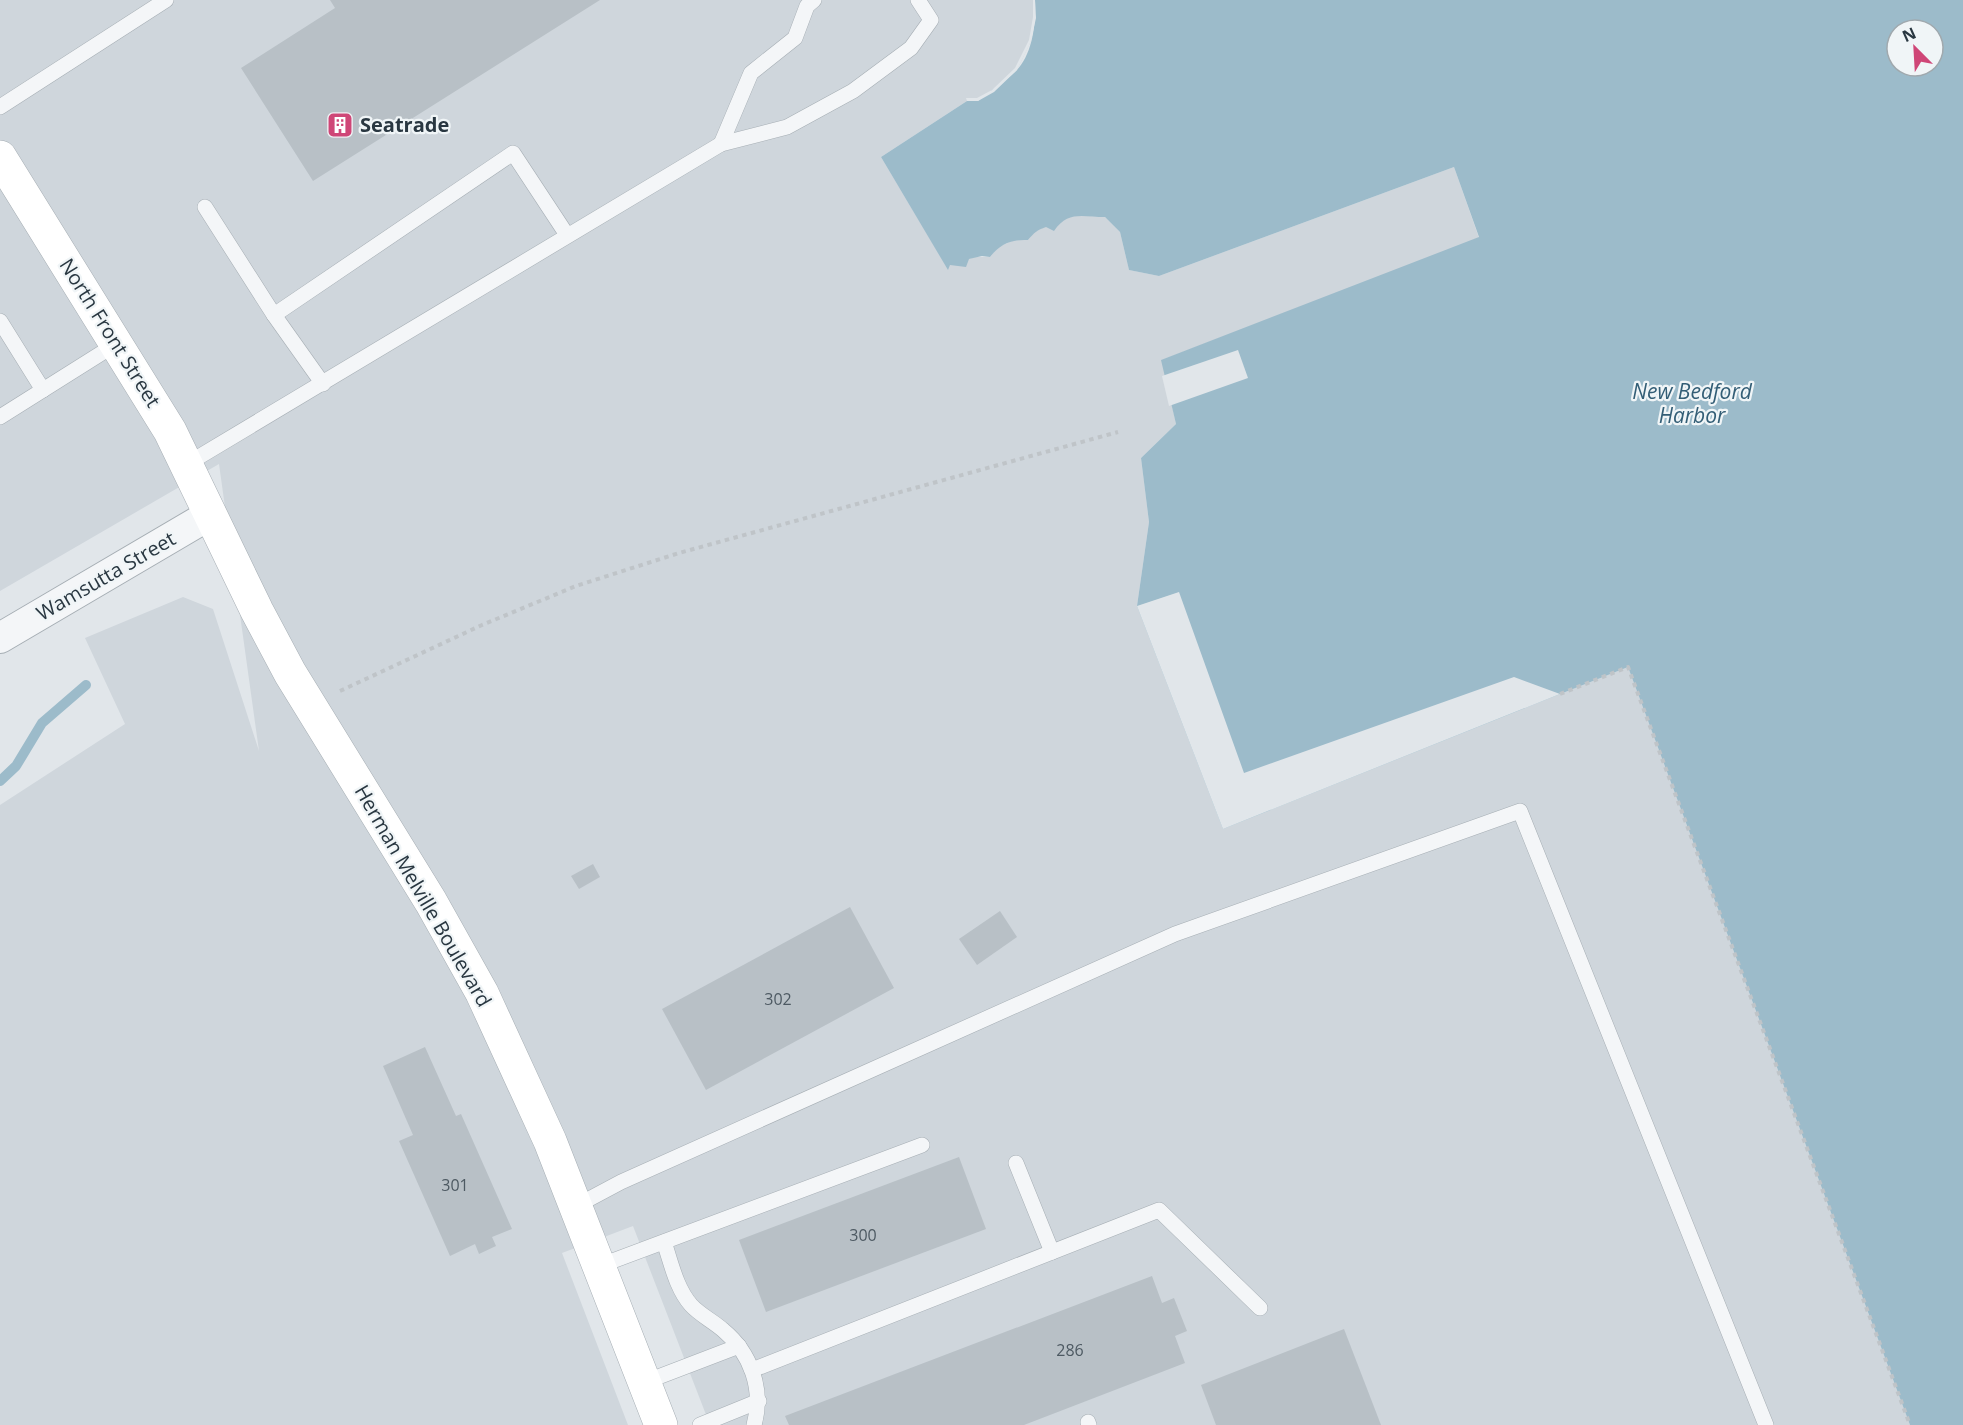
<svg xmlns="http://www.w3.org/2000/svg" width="1963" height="1425" viewBox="0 0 1963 1425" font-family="'Open Sans',sans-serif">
  <rect width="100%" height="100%" fill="#e1e6ea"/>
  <!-- built -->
  <polygon fill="#cfd6dc" points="0,0 1035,0 1031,41 1017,70 978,101 967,101 881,157 948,269 949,265 975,257 990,257 998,247 1017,239 1028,240 1035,231 1074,215 1105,217 1120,232 1129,270 1159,276 1454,167 1479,238 1162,360 1176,424 1141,458 1149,522 1137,606 1223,829 1628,667 1910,1425 710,1425 633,1226 562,1253 628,1425 0,1425 0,805 125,724 85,638 183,597 213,609 259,751 219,464 0,591"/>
  <!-- water -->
  <path fill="#9cbbca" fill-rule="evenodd" d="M1035 0H1963V1425H1910L1628 667 1223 829 1137 606 1149 522 1141 458 1176 424 1161 360 1479 237 1454 167 1159 276 1129 270 1120 232 1105 217C1083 217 1068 210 1054 231L1046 227C1037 230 1034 233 1028 240 1012 239 1000 244 990 257L982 256 969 259 966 267 950 265 948 270 881 157 967 101H978C990 91 1004 82 1015 72 1033 55 1036 23 1035 0ZM1897 30H1933V66H1897Z"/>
  <!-- pier -->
  <g fill="#e1e6ea">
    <polygon points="1033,0 1035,0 1036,18 1031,41 1017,70 994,92 978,101 967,101 966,98 977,98 992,90 1015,68 1029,40 1033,17"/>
    <polygon points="1238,350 1248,378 1169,406 1162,376"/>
    <polygon points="1179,592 1244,773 1514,677 1560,694 1223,829 1137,606"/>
  </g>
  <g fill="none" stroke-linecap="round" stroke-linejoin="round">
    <!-- stream -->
    <polyline stroke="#9cbbca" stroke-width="10" points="0,781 16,766 42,723 86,685"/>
  </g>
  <!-- building -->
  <g fill="#b8c0c6">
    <polygon points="330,0 600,0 313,181 241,68 335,8"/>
    <polygon points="593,864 600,877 579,889 571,876"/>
    <polygon points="850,907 894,988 706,1090 662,1009"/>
    <polygon points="1000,911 1017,937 977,965 959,939"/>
    <polygon points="425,1047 456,1116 461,1114 512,1229 492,1237 496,1246 479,1254 475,1244 450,1256 399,1141 413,1135 383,1066"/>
    <polygon points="959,1157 986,1229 766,1312 739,1240"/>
    <polygon points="1152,1276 1162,1303 1174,1298 1187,1331 1175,1336 1185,1363 1024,1425 789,1425 785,1416"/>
    <polygon points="1344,1329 1381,1425 1216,1425 1201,1385"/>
  </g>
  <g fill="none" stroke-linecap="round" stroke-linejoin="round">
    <!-- lane casing -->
    <g stroke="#a6aeb4" stroke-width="16">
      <g id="lane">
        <polyline points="0,107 166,0"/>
        <polyline points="721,144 751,73 795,38 807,6 814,0"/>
        <polyline points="205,207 274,315 513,153 567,235"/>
        <polyline points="274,315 323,384"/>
        <polyline points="0,321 43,390"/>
        <polyline points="0,417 116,344"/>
        <polyline points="187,464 721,144 787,127 853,91 911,48 931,20 918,0"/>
        <polyline points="1016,1163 1052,1252"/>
        <polyline points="576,1206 621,1182 1175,934 1520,811 1766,1425"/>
        <path d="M664 1242C671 1262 676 1288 691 1305 700 1315 713 1321 723 1330 751 1353 764 1390 754 1425"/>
        <polyline points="599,1266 922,1145"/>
        <polyline points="752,1370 1159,1210 1260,1308"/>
        <polyline points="645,1382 739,1346"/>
        <polyline points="1088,1422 1089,1425"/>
        <polyline points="700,1425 759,1401"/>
      </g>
    </g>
    <!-- street casing -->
    <g stroke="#a6aeb4" stroke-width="32">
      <polyline id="street" points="0,638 211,514"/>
    </g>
    <!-- secondary casing -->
    <g stroke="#a6aeb4" stroke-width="34">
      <polyline id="secondary" points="0,157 170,431 257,611 290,673 431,902 482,993 550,1141 661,1425"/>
    </g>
    <!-- path -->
    <g stroke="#bfc4c8" stroke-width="4" stroke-dasharray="4.5 4.5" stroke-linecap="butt">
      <polyline points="340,691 482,625 576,586 679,553 1118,432"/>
      <polyline points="1560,694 1628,667 1910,1425"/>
    </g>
    <!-- lane -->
    <use href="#lane" stroke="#f4f6f8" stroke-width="15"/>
    <!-- street -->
    <use href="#street" stroke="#f4f6f8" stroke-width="30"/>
    <!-- secondary -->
    <use href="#secondary" stroke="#fff" stroke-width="33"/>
  </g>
  <!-- icons -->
  <defs>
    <g id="building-square" transform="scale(1.35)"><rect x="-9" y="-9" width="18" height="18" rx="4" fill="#cf4677" stroke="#f0f5f7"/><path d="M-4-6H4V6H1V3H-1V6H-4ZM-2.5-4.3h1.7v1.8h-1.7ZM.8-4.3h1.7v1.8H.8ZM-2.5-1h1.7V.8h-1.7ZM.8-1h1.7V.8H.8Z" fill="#fff"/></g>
  </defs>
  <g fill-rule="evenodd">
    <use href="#building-square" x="340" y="125"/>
  </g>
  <g text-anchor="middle" stroke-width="4.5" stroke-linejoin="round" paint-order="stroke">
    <!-- number labels -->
    <g font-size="16" fill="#4d5962">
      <text x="778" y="1005">302</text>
      <text x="455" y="1191">301</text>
      <text x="863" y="1241">300</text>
      <text x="1070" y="1356">286</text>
    </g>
    <!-- poi labels -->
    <g font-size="20" font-weight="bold" fill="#293741" stroke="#f0f5f7" text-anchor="start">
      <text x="360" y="132">Seatrade</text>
    </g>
    <!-- street labels -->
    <g font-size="20" fill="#293741" stroke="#f0f5f7">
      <text transform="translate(110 333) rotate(58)" y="7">North Front Street</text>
      <text transform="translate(106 576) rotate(-30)" y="7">Wamsutta Street</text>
      <text transform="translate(423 896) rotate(60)" y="7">Herman Melville Boulevard</text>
    </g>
    <!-- water labels -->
    <g font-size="21" font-style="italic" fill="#335e76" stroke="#f0f5f7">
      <text x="1692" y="399">New Bedford<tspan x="1692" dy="24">Harbor</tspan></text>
    </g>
  </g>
  <!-- north arrow -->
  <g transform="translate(1915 48) rotate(336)"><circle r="28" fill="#f0f5f7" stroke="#a0a9ae" stroke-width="1.5"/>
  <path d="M0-4.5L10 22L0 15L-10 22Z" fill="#cf4677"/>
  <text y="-9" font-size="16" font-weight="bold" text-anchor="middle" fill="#293741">N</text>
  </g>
</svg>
